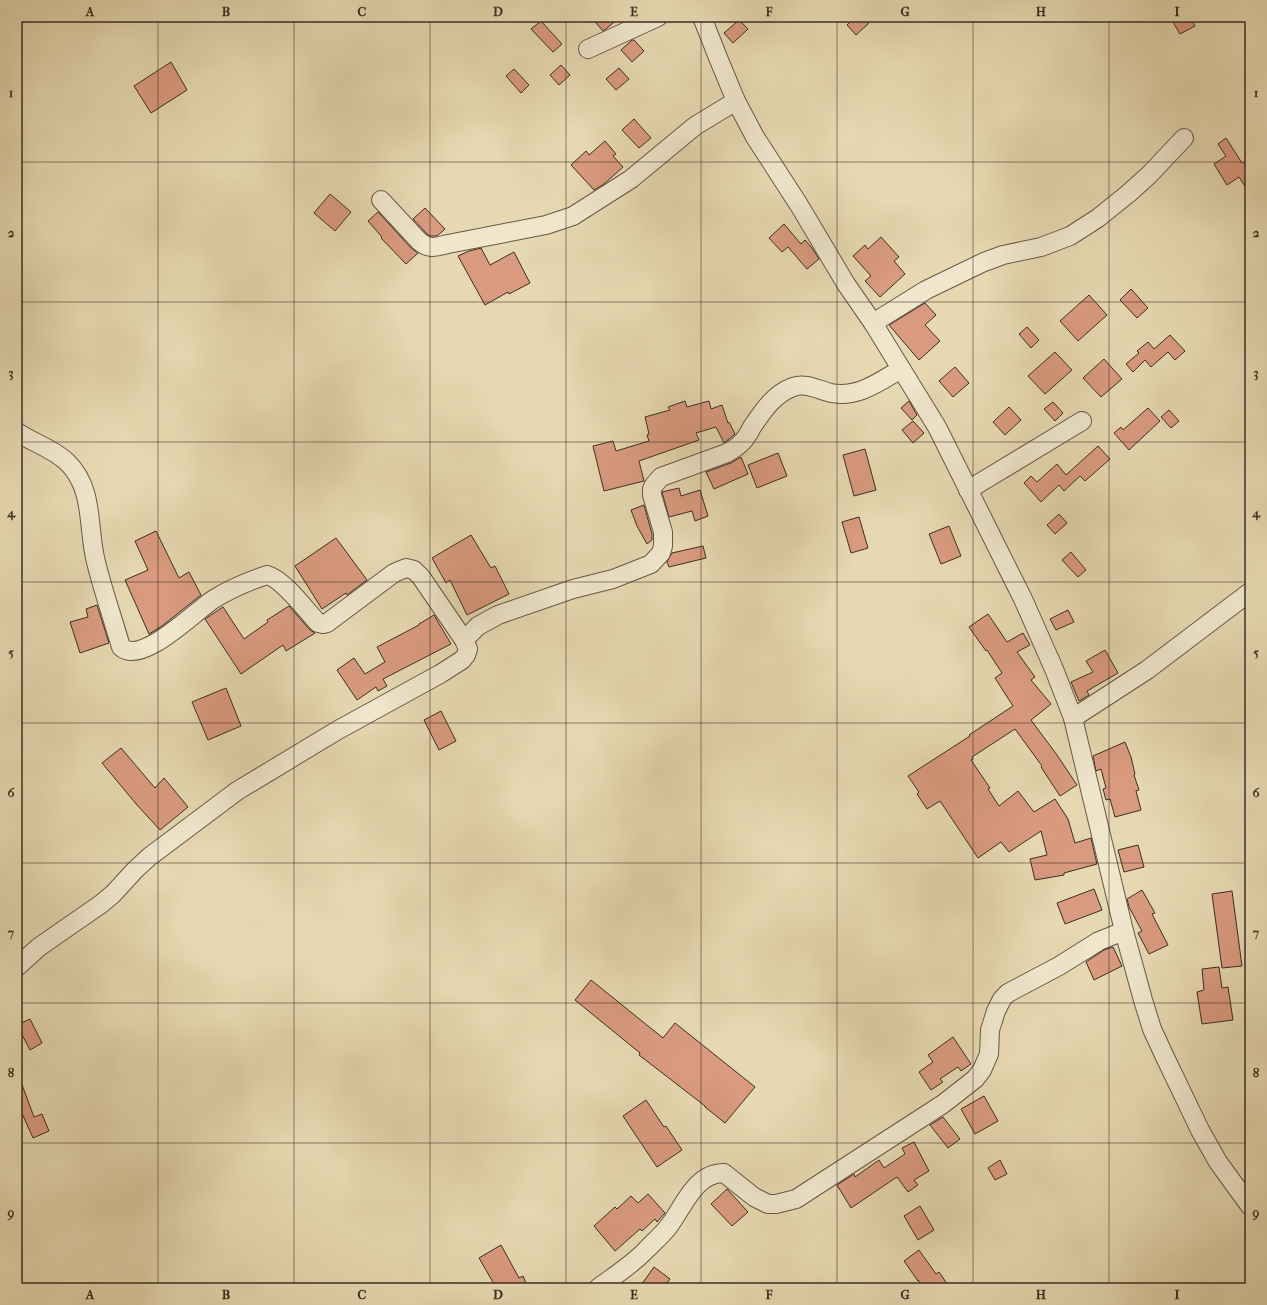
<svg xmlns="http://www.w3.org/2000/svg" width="1267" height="1305" viewBox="0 0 1267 1305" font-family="'IM FELL French Canon',serif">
  <rect width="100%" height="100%" fill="#e6d8b1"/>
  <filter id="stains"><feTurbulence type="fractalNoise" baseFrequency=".005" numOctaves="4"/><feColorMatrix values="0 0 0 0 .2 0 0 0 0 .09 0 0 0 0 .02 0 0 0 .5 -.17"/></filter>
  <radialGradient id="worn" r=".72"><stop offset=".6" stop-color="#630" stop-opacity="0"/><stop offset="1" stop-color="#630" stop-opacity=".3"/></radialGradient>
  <!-- building -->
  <g fill="#d99a7f" stroke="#3a2e24">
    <polygon points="591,17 620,17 606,29 603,31"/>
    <polygon points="855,17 863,17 869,23 856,35 847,25"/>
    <polygon points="1170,17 1190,17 1195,26 1180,34"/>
    <polygon points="739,20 748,29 733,43 724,33"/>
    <polygon points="541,21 562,44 553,52 531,29"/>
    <polygon points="632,40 634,40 644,51 632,62 621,50"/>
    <polygon points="171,62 187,90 151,113 134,86"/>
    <polygon points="561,65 570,75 559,85 550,75"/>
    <polygon points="619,68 629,79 616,90 606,79"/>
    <polygon points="514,69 529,85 521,93 506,76"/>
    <polygon points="634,119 651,138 639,148 622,130"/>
    <polygon points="1226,138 1242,163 1244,162 1250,172 1250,194 1239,177 1227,185 1214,164 1226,156 1218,144"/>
    <polygon points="605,141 616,154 613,156 623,167 604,184 594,190 571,165 586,151 589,155"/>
    <polygon points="330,194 351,212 335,231 314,213"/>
    <polygon points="425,208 445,229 437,236 431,236 428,235 413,219"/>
    <polygon points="378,212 411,248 418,253 406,264 381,238 382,237 368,221"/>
    <polygon points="784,224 801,244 805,240 812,248 819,259 807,269 788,247 782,252 769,238"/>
    <polygon points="881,237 899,257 894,261 905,274 880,297 865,281 871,276 853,256 865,245 868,249"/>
    <polygon points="481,248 490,265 514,252 530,283 509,294 508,292 485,305 458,256 469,251"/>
    <polygon points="1131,289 1148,308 1137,318 1120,300"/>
    <polygon points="1089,295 1107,315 1078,341 1060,321"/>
    <polygon points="925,303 936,315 925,325 940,341 919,360 889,325"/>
    <polygon points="1027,327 1039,340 1031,348 1019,334"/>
    <polygon points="1170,335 1185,351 1175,360 1168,352 1151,367 1145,360 1133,372 1126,364 1139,353 1137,351 1148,342 1154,349"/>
    <polygon points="1055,352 1072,370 1045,394 1028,376"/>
    <polygon points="1104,359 1122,379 1101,397 1083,378"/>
    <polygon points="955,367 969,383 953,397 939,381"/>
    <polygon points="685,401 687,407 709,401 711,409 722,405 728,423 729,422 735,434 724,443 716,427 696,433 699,440 639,461 644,481 604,491 593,446 613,441 616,451 649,441 647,435 649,434 645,417 670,410 668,407"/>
    <polygon points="909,401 917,415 912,420 901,408"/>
    <polygon points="1053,402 1063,413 1055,421 1044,409"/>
    <polygon points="1009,407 1021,420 1005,435 993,422"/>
    <polygon points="1148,408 1160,421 1129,450 1114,433 1121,427 1123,430"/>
    <polygon points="1169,410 1179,421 1171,428 1161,417"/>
    <polygon points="913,421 924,433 913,443 902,430"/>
    <polygon points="1098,446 1110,459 1085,481 1080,476 1064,491 1059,485 1041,502 1024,483 1031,476 1037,482 1057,464 1066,475"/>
    <polygon points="865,449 876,490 854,496 843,455"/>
    <polygon points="778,453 787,476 757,488 748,465"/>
    <polygon points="741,457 748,474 714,489 706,472 731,463"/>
    <polygon points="679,488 681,496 700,490 708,516 695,521 692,511 669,517 662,492"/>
    <polygon points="644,505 652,534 652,540 647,544 637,526 631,510"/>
    <polygon points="1059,514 1067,523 1055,534 1047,525"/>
    <polygon points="859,517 868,548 851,553 842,522"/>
    <polygon points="949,526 961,556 941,564 929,534"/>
    <polygon points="156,531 179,578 189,572 201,595 162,626 149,634 125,580 148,570 135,541"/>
    <polygon points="471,535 491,568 495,566 509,594 467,615 450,580 446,583 432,558"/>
    <polygon points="336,538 367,580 347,595 346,593 322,609 295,566"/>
    <polygon points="703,546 706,558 669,567 667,562 672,553"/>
    <polygon points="1071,552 1086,570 1078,577 1062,560"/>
    <polygon points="97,605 109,643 80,653 70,622 88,617 86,609"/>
    <polygon points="289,606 310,630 315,633 286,651 283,645 241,674 205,619 223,607 244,639 268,622 267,620"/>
    <polygon points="1068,610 1074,622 1056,630 1050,619"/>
    <polygon points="988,614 1007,642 1023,633 1030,645 1017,652 1035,677 1031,680 1051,704 1031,720 1057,755 1077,785 1060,796 1041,767 1042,766 1015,729 972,757 973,759 971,760 990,788 988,789 999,806 1018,791 1034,812 1055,799 1068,819 1075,843 1091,838 1097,864 1064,873 1064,875 1035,880 1030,859 1047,855 1041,831 1009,852 1001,842 978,858 940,801 927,809 917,794 919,792 908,776 970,736 969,735 1013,706 995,678 1002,673 987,650 986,651 969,627"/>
    <polygon points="434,615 451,644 383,679 387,686 378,691 376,687 357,700 337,670 354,658 365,674 385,662 377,647 419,625 419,624"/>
    <polygon points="1105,650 1118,673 1087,691 1089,695 1079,701 1071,682 1093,672 1086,661"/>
    <polygon points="226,688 241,726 208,740 192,702"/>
    <polygon points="441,711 456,741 439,750 424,720"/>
    <polygon points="1125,742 1131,757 1135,774 1134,775 1139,790 1136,791 1141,810 1115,817 1110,799 1106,800 1103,789 1106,788 1101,769 1096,771 1093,756"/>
    <polygon points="121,748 155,788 164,778 188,807 160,830 137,805 102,763"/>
    <polygon points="1138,845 1144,867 1124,872 1118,850"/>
    <polygon points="1094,889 1102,910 1065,924 1057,903"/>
    <polygon points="1142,890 1155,913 1152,914 1168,945 1149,954 1138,933 1142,931 1129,907 1127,899"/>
    <polygon points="1232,891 1242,966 1222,968 1212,894"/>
    <polygon points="1113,947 1122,966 1094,980 1086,962 1104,950"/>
    <polygon points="1219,967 1222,988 1228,987 1233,1020 1202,1024 1197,992 1204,990 1202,969"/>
    <polygon points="591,980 663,1038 675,1023 755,1087 725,1123 705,1107 705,1106 639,1055 640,1053 575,1000"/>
    <polygon points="30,1019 42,1043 30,1050 17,1025"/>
    <polygon points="953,1037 971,1064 961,1071 958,1067 940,1079 943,1082 931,1090 919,1072 933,1062 928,1055"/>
    <polygon points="18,1074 34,1117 42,1114 49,1131 33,1138 20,1109 17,1110 17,1075"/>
    <polygon points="984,1096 998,1121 975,1134 961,1109"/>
    <polygon points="646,1100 664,1127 666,1126 682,1150 657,1167 623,1116"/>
    <polygon points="943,1117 960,1139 948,1148 930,1125"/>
    <polygon points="914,1142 929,1171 914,1180 918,1185 908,1192 897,1177 851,1208 837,1185 854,1174 855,1177 879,1160 884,1168 905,1154 902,1148"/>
    <polygon points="1000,1160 1007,1174 995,1180 988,1168"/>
    <polygon points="727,1189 748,1212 732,1226 711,1204"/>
    <polygon points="648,1194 665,1213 657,1222 655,1219 642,1231 640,1229 615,1251 594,1226 615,1207 617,1209 631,1196 638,1203"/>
    <polygon points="920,1206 934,1230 918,1240 904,1216"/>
    <polygon points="501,1245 519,1278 523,1276 528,1288 497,1288 495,1283 494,1284 479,1258"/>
    <polygon points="919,1250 936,1274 939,1272 950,1288 924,1288 918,1280 918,1281 904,1261"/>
    <polygon points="654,1267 670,1279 663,1288 639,1288"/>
  </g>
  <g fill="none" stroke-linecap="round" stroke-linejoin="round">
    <!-- minor casing -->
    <g stroke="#655847" stroke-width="20">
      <g id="minor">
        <polyline points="702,17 719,60 736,101 755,137 799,205 846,284 873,323 937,427 1023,599 1054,669 1073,718 1124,931 1143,1000 1152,1029 1164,1055 1200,1130 1218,1162 1250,1206"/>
        <polyline points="588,49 658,17"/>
        <path d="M381 200 419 241C429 250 436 247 448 244L546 225 573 216 631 179 695 126 736 101"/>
        <polyline points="873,323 926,290 984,262 1003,255 1041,247 1070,236 1098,218 1129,193 1149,175 1184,138"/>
        <path d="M17 432C33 443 52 448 67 462 95 489 87 528 96 562 103 591 113 619 121 647 142 666 195 611 214 599 230 589 249 581 267 575 283 579 306 610 318 623L323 624 327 623 394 573 406 568 414 570 421 577 464 640"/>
        <polyline points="968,490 1082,421"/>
        <polyline points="1073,718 1147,670 1250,592"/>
        <path d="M17 967 39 947 101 904 113 894 135 870 149 857 237 791 338 730 440 674 462 660 466 655 468 649 464 640 478 626 498 615 573 589 613 579 651 564 661 553 663 546V532L652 495V489L654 485 661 477 727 453C732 450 736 448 740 444 745 440 749 433 752 427 763 411 774 394 793 387 806 382 818 390 831 393 858 398 879 382 901 369"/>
        <path d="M598 1288C614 1276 633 1264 646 1250 654 1242 663 1234 669 1226 684 1206 695 1173 724 1173L754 1197 768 1204H776L796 1199 943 1104 975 1079 982 1070 989 1054 990 1030 996 1011 1002 999 1008 993 1059 966 1099 941 1124 931"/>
      </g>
    </g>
    <!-- minor -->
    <use href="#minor" stroke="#efe6cc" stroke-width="18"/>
  </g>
  <!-- grid -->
  <path fill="none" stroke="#3a2e24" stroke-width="1" stroke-opacity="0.55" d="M158 17V1288M294 17V1288M430 17V1288M566 17V1288M701 17V1288M837 17V1288M973 17V1288M1109 17V1288M17 162H1250M17 302H1250M17 442H1250M17 582H1250M17 723H1250M17 863H1250M17 1003H1250M17 1143H1250"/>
  <!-- margin -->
  <rect width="1267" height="1305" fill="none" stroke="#e6d8b1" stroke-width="44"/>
  <rect x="22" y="22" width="1223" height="1261" fill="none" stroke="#3a2e24" stroke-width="1.5"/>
  <g font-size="13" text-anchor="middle" font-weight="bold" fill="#3a2e24">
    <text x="90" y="16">A</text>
    <text x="226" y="16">B</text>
    <text x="362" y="16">C</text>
    <text x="498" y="16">D</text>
    <text x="634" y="16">E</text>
    <text x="769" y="16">F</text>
    <text x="905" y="16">G</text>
    <text x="1041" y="16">H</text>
    <text x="1177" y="16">I</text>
    <text x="11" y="97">1</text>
    <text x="1256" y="97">1</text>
    <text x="11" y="237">2</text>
    <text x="1256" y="237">2</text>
    <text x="11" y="377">3</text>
    <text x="1256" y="377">3</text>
    <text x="11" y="517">4</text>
    <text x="1256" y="517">4</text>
    <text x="11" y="657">5</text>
    <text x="1256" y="657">5</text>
    <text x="11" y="797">6</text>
    <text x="1256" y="797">6</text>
    <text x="11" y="937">7</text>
    <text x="1256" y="937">7</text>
    <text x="11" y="1077">8</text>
    <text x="1256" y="1077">8</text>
    <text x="11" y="1217">9</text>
    <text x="1256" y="1217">9</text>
    <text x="90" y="1299">A</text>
    <text x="226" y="1299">B</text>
    <text x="362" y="1299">C</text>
    <text x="498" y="1299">D</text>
    <text x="634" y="1299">E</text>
    <text x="769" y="1299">F</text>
    <text x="905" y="1299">G</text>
    <text x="1041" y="1299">H</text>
    <text x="1177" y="1299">I</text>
  </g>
  <rect width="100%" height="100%" filter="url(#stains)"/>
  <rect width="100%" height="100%" fill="url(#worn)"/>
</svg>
